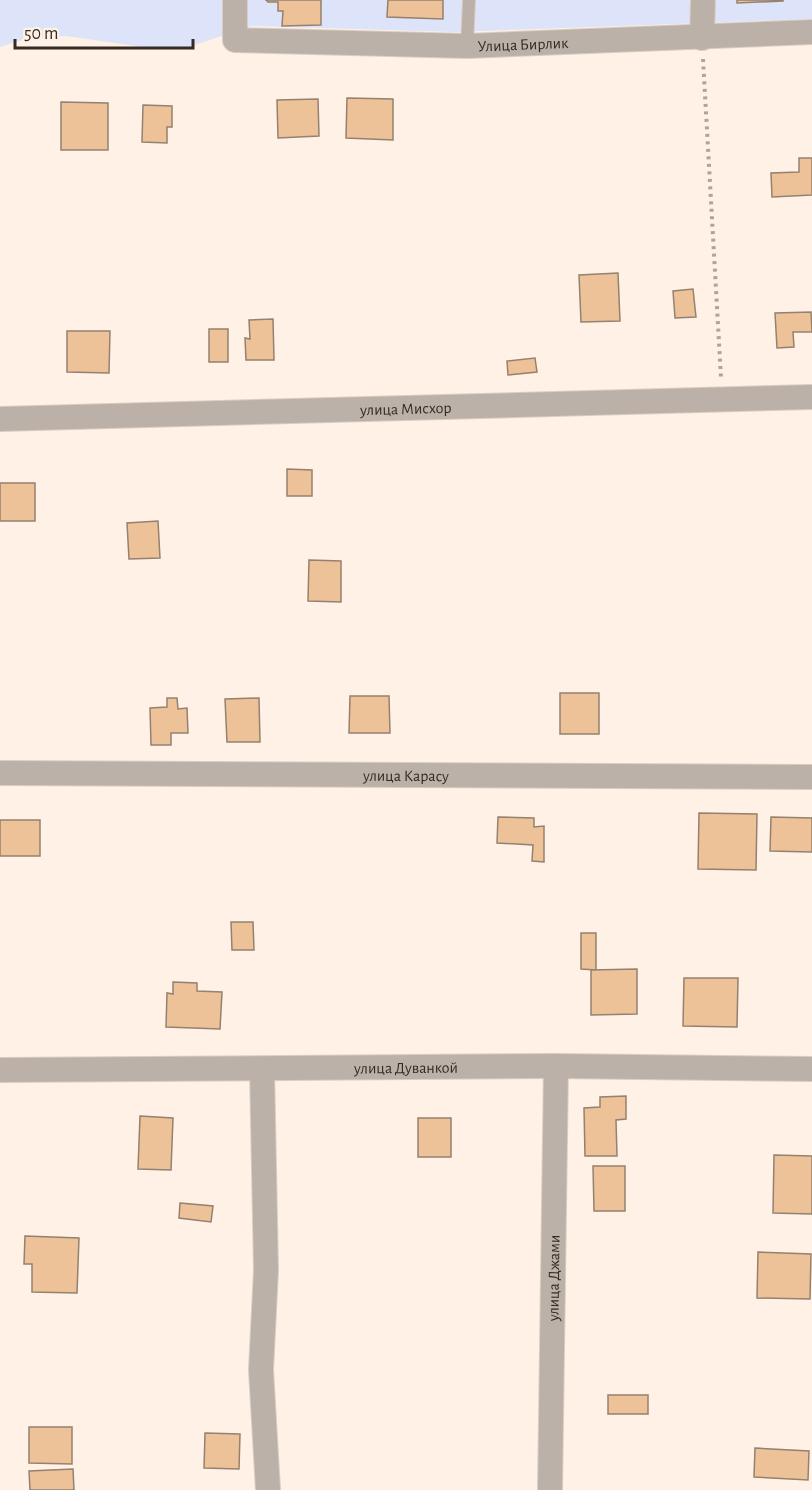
<svg xmlns="http://www.w3.org/2000/svg" width="812" height="1490" viewBox="0 0 812 1490" font-family="'Alegreya Sans',sans-serif">
  <rect width="100%" height="100%" fill="#fff1e5"/>
  <!-- green -->
  <polygon fill="#dde3f8" points="0,0 812,0 812,19 454,32 251,26 186,48 143,47 66,36 25,39 0,47"/>
  <!-- building -->
  <g fill="#edc299" stroke="#95816f" stroke-width="1.5">
    <polygon points="266,0 321,0 321,25 282,26 283,11 278,11 278,2 268,2"/>
    <polygon points="388,0 443,0 443,19 387,17"/>
    <polygon points="737,0 783,0 783,1 737,3"/>
    <polygon points="347,98 393,99 393,140 346,138"/>
    <polygon points="318,99 319,136 278,138 277,100"/>
    <polygon points="61,102 108,103 108,150 61,150"/>
    <polygon points="143,105 172,106 172,127 167,127 167,143 142,142"/>
    <polygon points="799,158 812,158 812,195 772,197 771,173 799,172"/>
    <polygon points="618,273 620,321 581,322 579,275"/>
    <polygon points="693,289 696,317 675,318 673,291"/>
    <polygon points="811,312 812,332 793,332 794,347 777,348 775,313"/>
    <polygon points="273,319 274,360 246,360 245,338 250,339 249,320"/>
    <rect x="209" y="329" width="19" height="33"/>
    <polygon points="67,331 110,331 109,373 67,372"/>
    <polygon points="535,358 537,372 508,375 507,361"/>
    <polygon points="287,469 312,470 312,496 287,496"/>
    <rect x="0" y="483" width="35" height="38"/>
    <polygon points="158,521 160,558 129,559 127,523"/>
    <polygon points="309,560 341,561 341,602 308,601"/>
    <rect x="560" y="693" width="39" height="41"/>
    <polygon points="350,696 389,696 390,733 349,733"/>
    <polygon points="167,698 177,698 178,709 187,708 188,733 171,733 171,745 151,745 150,708 167,707"/>
    <polygon points="259,698 260,742 227,742 225,699"/>
    <polygon points="699,813 757,814 756,870 698,869"/>
    <polygon points="498,817 534,818 534,827 544,826 544,862 532,861 533,845 497,843"/>
    <polygon points="771,817 812,818 812,852 770,851"/>
    <rect x="0" y="820" width="40" height="36"/>
    <polygon points="231,922 253,922 254,950 232,950"/>
    <polygon points="581,933 596,933 596,970 581,969"/>
    <polygon points="637,969 637,1014 591,1015 591,970"/>
    <polygon points="684,978 738,978 737,1027 683,1026"/>
    <polygon points="173,982 197,983 197,991 222,992 220,1029 166,1027 167,993 173,994"/>
    <polygon points="626,1096 626,1119 616,1120 617,1156 585,1156 584,1108 600,1107 600,1097"/>
    <polygon points="140,1116 173,1118 171,1170 138,1169"/>
    <rect x="418" y="1118" width="33" height="39"/>
    <polygon points="774,1155 812,1156 812,1214 773,1213"/>
    <polygon points="593,1166 625,1166 625,1211 594,1211"/>
    <polygon points="180,1203 213,1206 211,1222 179,1218"/>
    <polygon points="25,1236 79,1238 77,1293 32,1292 32,1264 24,1264"/>
    <polygon points="758,1252 811,1254 810,1299 757,1298"/>
    <rect x="608" y="1395" width="40" height="19"/>
    <polygon points="29,1427 72,1427 72,1464 29,1463"/>
    <polygon points="205,1433 240,1434 239,1469 204,1468"/>
    <polygon points="755,1448 809,1451 808,1480 754,1477"/>
    <polygon points="73,1469 74,1490 30,1490 29,1471"/>
  </g>
  <g fill="none" stroke-linecap="round" stroke-linejoin="round">
    <!-- service casing -->
    <g stroke="#dacdc2" stroke-width="14">
      <polyline id="service" points="467,46 469,0"/>
    </g>
    <!-- minor casing -->
    <g stroke="#dacdc2" stroke-width="26">
      <g id="minor">
        <path id="s1" d="M235 0V40L467 46 812 32"/>
        <polyline points="702,38 703,0"/>
        <path id="s2" d="M0 419 812 397"/>
        <path id="s3" d="M0 773 812 777"/>
        <polyline points="262,1069 266,1270 261,1370 268,1490"/>
        <path id="s4" d="M0 1070 556 1066 812 1069"/>
        <path id="s5" d="M550 1490 556 1066"/>
      </g>
    </g>
    <!-- path -->
    <polyline stroke="#b0a49a" stroke-width="4" stroke-dasharray="3 4.5" stroke-linecap="butt" points="703,59 721,378"/>
    <!-- service -->
    <use href="#service" stroke="#bbb1a9" stroke-width="12"/>
    <!-- minor -->
    <use href="#minor" stroke="#bbb1a9" stroke-width="24"/>
  </g>
  <g text-anchor="middle" stroke-width="4.5" stroke-linejoin="round" paint-order="stroke">
    <!-- street labels -->
    <g font-size="16" fill="#342b24" stroke="#fff1e5">
      <text dy="6" stroke="none"><textPath href="#s1" startOffset="328">Улица Бирлик</textPath></text>
      <text dy="6" stroke="none"><textPath href="#s2" startOffset="406">улица Мисхор</textPath></text>
      <text dy="6" stroke="none"><textPath href="#s3" startOffset="406">улица Карасу</textPath></text>
      <text dy="6" stroke="none"><textPath href="#s4" startOffset="406">улица Дуванкой</textPath></text>
      <text dy="6" stroke="none"><textPath href="#s5" startOffset="212">улица Джами</textPath></text>
    </g>
  </g>
  <!-- scale -->
  <path d="M15 39v9h178v-9" fill="none" stroke="#342b24" stroke-width="3"/>
  <text x="24" y="39" font-size="18" fill="#342b24" stroke="#fff1e5" stroke-width="4.5" paint-order="stroke">50 m</text>
</svg>
